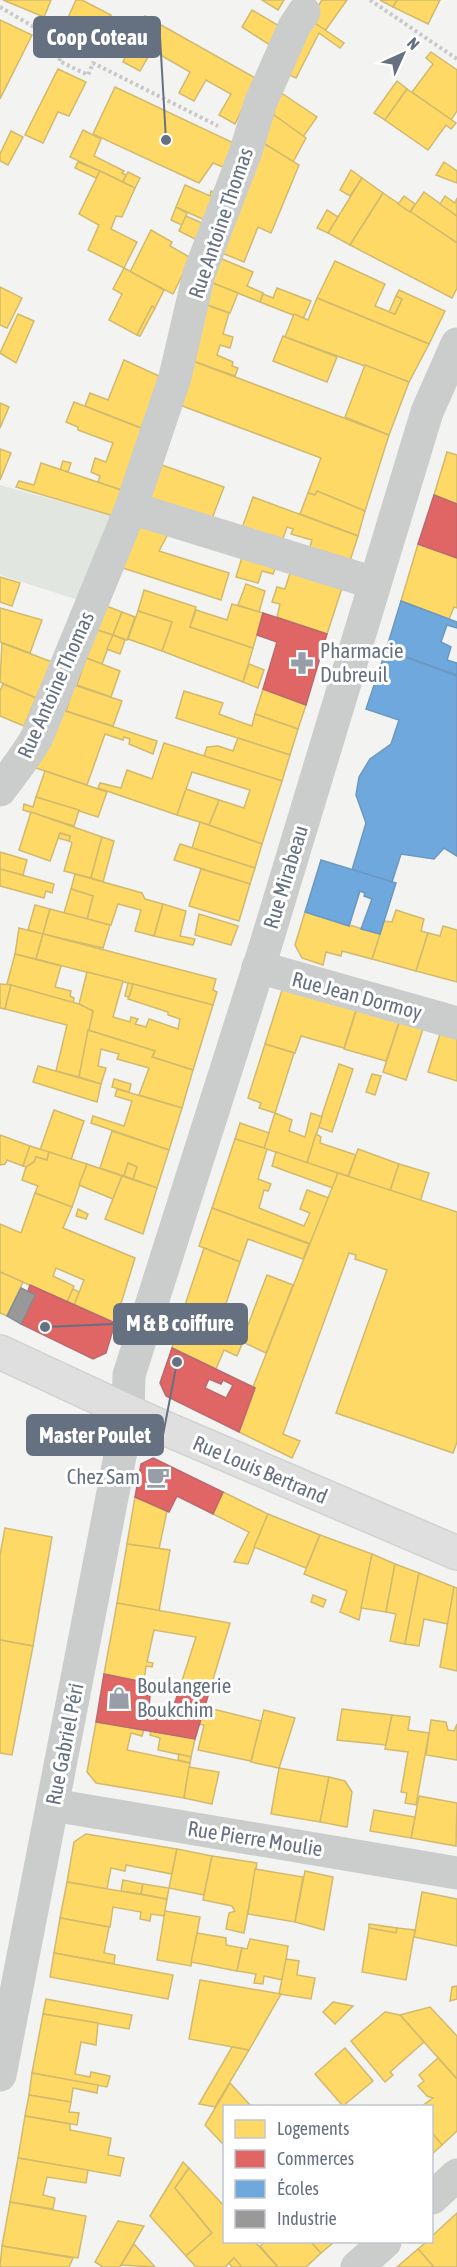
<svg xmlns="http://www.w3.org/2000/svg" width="457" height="2267" viewBox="0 0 457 2267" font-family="'Asap Condensed',sans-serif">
  <rect width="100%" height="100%" fill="#f3f3f1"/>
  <!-- green -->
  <polygon fill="#e2e6e0" points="0,485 117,517 88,603 0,575"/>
  <!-- homes -->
  <g fill="#ffd966" stroke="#d1ba6e" stroke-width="1.5">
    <polygon points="3,0 51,0 44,17"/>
    <polygon points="76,0 82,0 111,15 97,46 62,31"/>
    <polygon points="262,0 284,0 278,10"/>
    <polygon points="322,0 347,0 325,31 309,19"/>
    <polygon points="380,0 397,0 393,7"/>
    <polygon points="397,0 440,0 428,24 393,7"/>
    <polygon points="252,10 286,30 276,49 242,27"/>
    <polygon points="145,16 257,79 235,124 219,115 231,94 206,80 194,101 179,93 190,72 152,50 140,71 123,62"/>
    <polygon points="309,19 344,43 340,48 319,33 296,78 281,71"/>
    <polygon points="0,20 32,35 0,99"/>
    <polygon points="431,52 457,70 457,111 451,120 412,92 433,64 426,58"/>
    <polygon points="58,69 86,82 69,116 58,112 43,143 25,135"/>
    <polygon points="397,81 407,89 385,120 374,113"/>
    <polygon points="115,87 240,146 230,170 213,163 199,183 93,134"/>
    <polygon points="274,88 317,117 303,137 274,115"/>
    <polygon points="407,89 456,123 451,129 446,125 428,150 385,120"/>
    <polygon points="274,115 306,138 293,162 260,141"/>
    <polygon points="83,130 101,139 94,156 124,171 122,173 126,175 123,182 70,157"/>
    <polygon points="11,131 23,137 8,165 0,161 0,154"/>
    <polygon points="260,141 299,165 271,233 258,227 244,262 217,251"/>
    <polygon points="78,162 100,171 96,178 75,168"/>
    <polygon points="444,162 457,171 457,183 436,175"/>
    <polygon points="351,170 362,178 350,196 340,190"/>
    <polygon points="100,171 135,188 122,217 116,216 111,229 137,242 124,268 88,250 99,225 79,214"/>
    <polygon points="128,172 140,178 135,188 123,182"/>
    <polygon points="362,178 383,193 350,245 328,233"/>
    <polygon points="185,185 210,196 211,191 221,195 209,222 176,207"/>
    <polygon points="424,192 457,216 457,243 410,212"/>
    <polygon points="383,193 457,243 457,288 452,298 350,245"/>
    <polygon points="404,196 415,204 410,212 398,204"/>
    <polygon points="445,196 455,203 457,198 457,216 440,204"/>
    <polygon points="176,207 187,213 182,225 171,220"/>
    <polygon points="327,210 338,217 328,233 317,228"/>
    <polygon points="186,216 204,224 197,240 179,231"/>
    <polygon points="151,230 172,242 170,246 191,258 173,294 130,272"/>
    <polygon points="215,256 253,272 247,286 263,293 260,302 205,280"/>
    <polygon points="335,261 385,284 375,306 395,314 402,299 396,296 399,290 445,311 429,344 317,298"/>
    <polygon points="124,268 164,290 155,308 152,306 137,335 109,320 122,294 113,289"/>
    <polygon points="205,280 238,293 230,313 201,303"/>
    <polygon points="0,287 22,298 7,328 0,325"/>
    <polygon points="277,288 311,301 303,319 260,302 263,294 273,298"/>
    <polygon points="396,296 402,299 395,314 389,312"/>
    <polygon points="317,298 429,344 409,382 285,337 294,314 308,320"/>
    <polygon points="201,303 229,313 223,334 233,337 230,348 220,345 217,355 233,362 232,366 238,368 235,376 190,360"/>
    <polygon points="152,306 155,308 140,336 137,335"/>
    <polygon points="18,314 34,321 16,363 0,353"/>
    <polygon points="283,336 337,357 327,382 273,361"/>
    <polygon points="124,360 161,377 141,428 85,406 90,393 108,400"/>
    <polygon points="190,360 389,435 365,511 317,491 315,495 308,493 321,458 177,404"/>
    <polygon points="365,365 409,382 389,435 345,417"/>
    <polygon points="74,402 151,432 127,492 98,482 100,476 91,472 95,458 106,462 113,443 78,430 78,427 66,422"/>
    <polygon points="0,403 9,407 0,428"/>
    <polygon points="0,449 11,453 0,480"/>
    <polygon points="447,452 457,455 457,504 434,495"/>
    <polygon points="63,461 71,463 68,472 60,470"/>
    <polygon points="41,463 127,492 117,517 16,487 19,481 34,485"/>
    <polygon points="156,463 224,487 211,521 140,498"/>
    <polygon points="317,491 365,511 358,536 300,514 308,493 315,495"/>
    <polygon points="253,497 358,536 349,564 309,550 312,540 291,534 293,529 287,527 281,544 241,531"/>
    <polygon points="140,523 169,532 159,551 229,573 221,600 117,566"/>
    <polygon points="418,544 457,558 457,608 454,607 449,619 401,601"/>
    <polygon points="243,554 277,564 273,574 262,571 258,583 236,577"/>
    <polygon points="291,570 343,585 327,634 277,617 280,604 272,602 277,587 285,589"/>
    <polygon points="0,577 20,583 12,606 0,602"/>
    <polygon points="246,584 265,591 259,612 238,605"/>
    <polygon points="144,590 196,607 190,627 253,648 243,682 162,651 172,622 138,611"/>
    <polygon points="101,604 122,612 113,635 91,628"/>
    <polygon points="232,604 263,613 253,648 190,627 196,610 227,620"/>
    <polygon points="0,608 42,620 30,653 0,642"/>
    <polygon points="138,611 172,622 162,651 128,639"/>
    <polygon points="122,612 135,617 127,640 113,635"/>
    <polygon points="91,628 113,635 102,664 80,656"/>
    <polygon points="113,635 125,640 120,654 107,649"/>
    <polygon points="2,643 52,662 36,698 0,682"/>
    <polygon points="86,658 120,671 111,697 77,685"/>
    <polygon points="249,664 264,670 258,688 243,682"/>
    <polygon points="3,684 36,698 24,726 0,716 0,691"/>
    <polygon points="74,685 122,701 113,726 66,711"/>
    <polygon points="263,689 306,705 298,729 255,714"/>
    <polygon points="184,691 223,703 219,714 243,723 252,726 255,714 298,729 290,755 176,718"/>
    <polygon points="56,708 157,741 153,754 129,744 130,739 124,737 123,740 105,734 87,785 30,766"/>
    <polygon points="238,738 290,755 282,781 204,756 207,747 218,746 233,751"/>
    <polygon points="164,743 282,781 262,844 209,825 219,800 244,808 250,790 192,772 177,815 98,788 100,783 121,788 127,770 152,779"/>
    <polygon points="45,771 107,792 98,817 36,797"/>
    <polygon points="186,789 219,800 209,825 177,815"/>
    <polygon points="36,797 79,810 74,826 23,810 24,804 33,807"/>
    <polygon points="31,812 102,837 91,878 64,871 72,843 69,841 70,836 60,833 50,861 19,850"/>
    <polygon points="200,822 262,844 255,868 192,848"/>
    <polygon points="60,833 70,836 69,841 58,838"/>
    <polygon points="102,837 114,841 103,882 91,878"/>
    <polygon points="180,844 255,868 250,884 174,860"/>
    <polygon points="0,852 27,860 23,875 0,869"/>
    <polygon points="0,869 54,884 52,893 46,891 44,898 0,886"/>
    <polygon points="201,869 250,884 239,921 189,906"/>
    <polygon points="75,874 142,893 145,899 163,904 154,936 135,931 141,910 118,904 111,925 87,919 93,896 71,889"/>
    <polygon points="71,889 93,896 87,919 64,913"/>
    <polygon points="163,904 186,911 180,936 195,939 193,945 154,936"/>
    <polygon points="35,905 50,909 43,934 28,930"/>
    <polygon points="50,909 110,925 103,948 43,934"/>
    <polygon points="396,910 424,919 421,931 428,933 416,971 372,959 384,921 392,922"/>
    <polygon points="305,912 380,934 372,959 342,951 341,956 326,952 323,965 302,958 295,945"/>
    <polygon points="199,914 238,926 231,945 195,935"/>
    <polygon points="443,926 457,930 457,982 416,971 428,933 440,936"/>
    <polygon points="19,928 43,934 36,959 15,954"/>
    <polygon points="43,934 216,979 213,990 217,992 213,1005 36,959"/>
    <polygon points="15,954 61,966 55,987 71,991 70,996 74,998 73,1003 7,984"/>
    <polygon points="87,972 123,981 113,1017 130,1022 131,1017 138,1019 135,1024 146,1027 149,1019 178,1029 180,1019 168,1015 168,1012 128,999 133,984 213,1005 193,1070 152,1057 155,1051 88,1030 93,1011 79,1004"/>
    <polygon points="128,983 133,984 129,997 125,996"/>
    <polygon points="0,984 11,985 5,1009 0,1008"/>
    <polygon points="11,985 79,1004 93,1011 79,1077 56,1071 67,1025 5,1009"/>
    <polygon points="283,987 357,1008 344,1048 301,1036 295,1053 265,1044"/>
    <polygon points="357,1008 400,1020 386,1061 344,1049"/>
    <polygon points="400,1020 424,1026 406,1080 383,1072"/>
    <polygon points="88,1030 155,1051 152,1057 193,1070 182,1108 139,1095 149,1068 117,1059 119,1054 101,1049 98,1066 106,1068 101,1084 79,1077"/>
    <polygon points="441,1031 457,1036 457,1081 428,1072"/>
    <polygon points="265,1044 294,1053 275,1113 259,1108 261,1103 248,1098"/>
    <polygon points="339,1064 353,1069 332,1132 318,1127"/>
    <polygon points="38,1066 101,1084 97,1102 33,1082"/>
    <polygon points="372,1074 381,1076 375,1095 366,1092"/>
    <polygon points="114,1079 131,1084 129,1092 112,1087"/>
    <polygon points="117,1089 182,1108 169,1150 91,1123 93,1116 124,1126 132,1101 115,1096"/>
    <polygon points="54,1110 84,1121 71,1160 40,1150"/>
    <polygon points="275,1113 292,1120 289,1131 305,1137 311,1113 322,1117 307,1163 264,1148"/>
    <polygon points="240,1123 269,1133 264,1148 235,1139"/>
    <polygon points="112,1131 169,1150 157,1188 133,1179 137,1167 128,1163 124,1176 100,1168"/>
    <polygon points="316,1134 321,1137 320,1143 356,1155 348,1176 307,1163"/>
    <polygon points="0,1135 30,1146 23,1166 7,1160 5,1164 0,1165"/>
    <polygon points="235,1139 267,1149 258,1179 271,1184 268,1191 264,1190 259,1208 304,1226 310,1213 300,1209 307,1190 329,1198 311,1244 212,1208"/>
    <polygon points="30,1146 49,1152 47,1160 36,1157 34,1162 26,1167 23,1166"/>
    <polygon points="358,1149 399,1164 390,1191 348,1178"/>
    <polygon points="49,1152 87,1164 72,1207 35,1193 38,1186 22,1180 26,1167 34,1162 36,1157 47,1160"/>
    <polygon points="276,1152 338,1173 333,1188 272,1166"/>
    <polygon points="128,1163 137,1167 133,1179 124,1176"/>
    <polygon points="87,1164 122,1176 113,1199 79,1185"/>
    <polygon points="399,1164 429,1173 420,1202 390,1191"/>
    <polygon points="338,1173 457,1212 457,1442 453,1453 336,1413 387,1270 355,1259 356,1255 349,1253 283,1434 300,1441 292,1458 239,1432 255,1388 253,1387"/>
    <polygon points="122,1176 157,1188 143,1234 105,1219"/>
    <polygon points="35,1193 72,1207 63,1228 135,1258 115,1323 74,1305 84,1280 56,1268 53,1276 74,1286 67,1302 0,1272 0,1224 21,1233"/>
    <polygon points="212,1208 309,1244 303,1259 248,1239 240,1262 199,1246"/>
    <polygon points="78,1209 88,1214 86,1219 76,1216"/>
    <polygon points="204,1248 240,1262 217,1330 182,1314"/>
    <polygon points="0,1272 23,1282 7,1316 0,1313"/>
    <polygon points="267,1275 293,1285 266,1353 230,1336 235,1321 248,1325"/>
    <polygon points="73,1289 79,1292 74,1305 67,1302"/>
    <polygon points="182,1314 243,1342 237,1356 224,1350 216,1369 172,1348"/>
    <polygon points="223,1492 268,1514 248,1564 234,1562 249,1532 213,1514"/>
    <polygon points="135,1497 167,1511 159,1549 127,1544"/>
    <polygon points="268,1514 320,1535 306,1568 254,1547"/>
    <polygon points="5,1528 52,1537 33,1646 0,1640 0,1555"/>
    <polygon points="320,1535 372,1554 359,1620 340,1612 347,1591 304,1574"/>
    <polygon points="127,1544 170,1550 159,1611 117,1603"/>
    <polygon points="372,1554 395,1564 386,1612 361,1608"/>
    <polygon points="395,1564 419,1573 405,1644 390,1641 396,1614 386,1612"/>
    <polygon points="419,1573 454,1587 448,1624 424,1619 419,1646 405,1644"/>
    <polygon points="454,1587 457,1588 457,1671 440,1667"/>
    <polygon points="313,1595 326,1600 323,1607 311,1602"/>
    <polygon points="117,1603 230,1623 208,1696 179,1690 196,1637 154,1630 147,1662 153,1663 152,1667 146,1666 144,1682 104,1674"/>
    <polygon points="0,1640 33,1646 12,1755 0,1753"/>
    <polygon points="205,1707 261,1721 251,1761 198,1750 204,1725 199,1724"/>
    <polygon points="342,1709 392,1715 386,1745 337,1740"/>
    <polygon points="264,1710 295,1718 279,1768 251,1762"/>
    <polygon points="392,1715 410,1717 408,1730 429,1733 416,1805 405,1803 407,1793 401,1792 408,1752 385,1749"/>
    <polygon points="431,1720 446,1722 448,1730 454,1731 457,1724 457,1760 426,1755"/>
    <polygon points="96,1722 144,1730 142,1736 131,1733 127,1750 190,1763 184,1798 96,1783 87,1772"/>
    <polygon points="151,1731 195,1739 191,1757 158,1750 160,1738 150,1735"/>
    <polygon points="179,1754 191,1757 190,1763 178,1760"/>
    <polygon points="189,1767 219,1772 212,1804 184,1798"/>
    <polygon points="279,1768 329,1777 320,1822 271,1814"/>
    <polygon points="329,1777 345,1781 352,1792 347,1827 320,1822"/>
    <polygon points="419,1796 457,1803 456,1846 411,1838"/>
    <polygon points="374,1810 415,1817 411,1838 370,1831"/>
    <polygon points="86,1834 177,1849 172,1874 126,1865 125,1871 111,1868 107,1889 67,1882 74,1842"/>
    <polygon points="177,1849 212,1856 204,1895 169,1888"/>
    <polygon points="212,1856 257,1863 244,1933 226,1929 229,1913 235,1911 232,1906 203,1900"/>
    <polygon points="255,1869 303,1877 295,1922 248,1914"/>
    <polygon points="305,1871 333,1877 324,1930 295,1922"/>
    <polygon points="123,1880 143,1884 141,1894 121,1891"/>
    <polygon points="67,1882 167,1899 164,1916 151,1914 150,1921 140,1919 141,1912 113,1907 110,1927 60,1918"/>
    <polygon points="143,1884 169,1888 167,1899 141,1894"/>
    <polygon points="422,1892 457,1899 457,1946 414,1937"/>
    <polygon points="165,1911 200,1917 191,1966 157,1960"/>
    <polygon points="60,1918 109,1927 104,1953 115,1955 114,1964 54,1953"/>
    <polygon points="369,1924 397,1928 396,1933 369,1928"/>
    <polygon points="369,1928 396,1933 397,1928 415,1930 406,1980 362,1972"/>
    <polygon points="197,1933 226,1938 226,1945 242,1948 237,1971 191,1962"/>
    <polygon points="250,1939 288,1946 283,1980 264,1976 263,1984 254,1983 256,1974 237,1971 242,1948 247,1949"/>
    <polygon points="54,1953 173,1975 168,1999 50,1977"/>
    <polygon points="286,1959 299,1961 297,1975 315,1978 311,1999 279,1994"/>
    <polygon points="200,1980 281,1994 249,2050 189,2039"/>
    <polygon points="457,1986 457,1999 450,2001 452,1987"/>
    <polygon points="46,1999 132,2015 129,2029 43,2014"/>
    <polygon points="333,2002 353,2006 335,2024 323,2012"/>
    <polygon points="430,2007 457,2036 457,2079 400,2015"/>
    <polygon points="385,2012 400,2015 424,2042 390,2072 393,2075 385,2082 351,2041"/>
    <polygon points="43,2014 98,2023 96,2045 81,2042 75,2074 90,2077 91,2072 110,2076 107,2087 32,2073"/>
    <polygon points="232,2047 249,2050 215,2107 199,2104"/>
    <polygon points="345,2048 373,2081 343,2106 315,2074"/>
    <polygon points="438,2058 457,2079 457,2131 442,2145 432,2133 432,2106 422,2106 433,2098 427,2096 418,2086 424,2081 419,2075"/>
    <polygon points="32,2073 98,2085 97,2093 73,2088 71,2102 29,2095"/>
    <polygon points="230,2083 251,2106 225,2106 225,2146 205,2125"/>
    <polygon points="29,2095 71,2102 69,2112 79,2113 77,2125 25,2116"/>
    <polygon points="25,2116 70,2124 70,2130 111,2138 108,2155 124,2158 120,2176 18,2158"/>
    <polygon points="432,2133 442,2145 432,2154"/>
    <polygon points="18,2158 88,2170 86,2183 47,2177 43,2195 55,2198 53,2209 10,2202"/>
    <polygon points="183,2162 189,2168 175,2188 212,2233 186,2256 150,2216"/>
    <polygon points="189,2168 225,2207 225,2242 255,2242 278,2267 240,2267 234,2258 225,2267 196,2267 186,2256 212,2233 175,2188"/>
    <polygon points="10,2202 86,2216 78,2258 2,2246"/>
    <polygon points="457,2213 457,2267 434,2267 418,2249 426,2242 432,2242 432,2236"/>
    <polygon points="118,2221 144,2226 120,2267 103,2267 95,2262"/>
    <polygon points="265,2242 311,2242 321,2253 306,2267 278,2267 260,2246"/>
    <polygon points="311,2242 334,2242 321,2253"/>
    <polygon points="134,2244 155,2267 121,2265"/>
    <polygon points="2,2246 73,2258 69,2267 0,2267"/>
    <polygon points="418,2249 434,2267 397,2267"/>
    <polygon points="234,2258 241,2266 240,2267 232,2267 229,2263"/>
  </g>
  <!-- shops -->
  <g fill="#e06666" stroke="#bb696e" stroke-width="1.5" fill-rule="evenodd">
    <polygon points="434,495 457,504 457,558 418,544"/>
    <polygon points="263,613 327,634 306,705 263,689 277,642 257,635"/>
    <polygon points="30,1285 115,1323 106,1353 93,1359 21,1324 35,1295 28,1291"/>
    <path d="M172 1348 255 1388 239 1432 166 1396 160 1383ZM209 1379 221 1384 223 1380 233 1385 226 1398 205 1388Z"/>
    <polygon points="153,1458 223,1492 213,1514 177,1496 169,1512 135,1497 141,1464"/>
    <polygon points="104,1674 148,1683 147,1689 139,1688 138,1692 150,1696 149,1707 172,1711 179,1690 208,1696 195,1739 96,1722"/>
  </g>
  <!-- schools -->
  <g fill="#6fa8dc" stroke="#6c98c0" stroke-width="1.5">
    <polygon points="401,601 457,622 457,628 447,625 441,642 451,647 447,660 457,663 457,675 386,650"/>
    <polygon points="386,650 457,676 457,856 444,848 434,859 401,854 392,882 352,870 366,823 356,795 359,777 370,759 391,744 399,720 366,709"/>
    <polygon points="321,860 396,883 380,934 361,929 372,899 364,896 365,893 360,891 349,926 305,912"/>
  </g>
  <!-- industry -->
  <polygon fill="#999" stroke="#898d92" stroke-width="1.5" points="21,1288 35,1295 21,1324 7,1316"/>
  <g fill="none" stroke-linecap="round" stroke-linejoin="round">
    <!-- major casing -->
    <g stroke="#d1d1d2" stroke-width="36">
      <polyline id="major" points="0,1352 155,1424 457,1553"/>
    </g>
    <!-- path -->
    <g stroke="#c8c8c9" stroke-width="4" stroke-dasharray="3 3" stroke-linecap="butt">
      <polyline points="370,0 457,59"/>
      <polyline points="0,7 66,46 59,61 88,75 93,63 218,126"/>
    </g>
    <!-- minor -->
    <g stroke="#cbcccc" stroke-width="33">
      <polyline points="131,508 374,583"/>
      <path d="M0 790C13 772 26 757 37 737L131 508 175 377 199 274 246 151 260 104 294 27 304 12"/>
      <polyline points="258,967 457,1023"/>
      <polyline points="53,1805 457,1873"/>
      <polyline points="0,2075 122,1446 128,1412 129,1375 266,944 427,412 457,344"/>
      <polyline points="432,2198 457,2175"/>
      <polyline points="357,2267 385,2242"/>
    </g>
    <!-- major -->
    <use href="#major" stroke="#dfdfe0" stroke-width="33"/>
  </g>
  <!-- icons -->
  <defs>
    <g id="pharmacy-bare" transform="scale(1.8)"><path d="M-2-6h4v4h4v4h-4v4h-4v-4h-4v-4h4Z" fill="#979ea8" stroke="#fff" stroke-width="2.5" paint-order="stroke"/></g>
    <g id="cafe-bare" transform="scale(1.8)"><path d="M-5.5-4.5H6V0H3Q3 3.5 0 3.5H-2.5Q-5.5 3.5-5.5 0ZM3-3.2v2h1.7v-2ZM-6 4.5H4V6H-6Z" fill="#979ea8" stroke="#fff" stroke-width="2.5" paint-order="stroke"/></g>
    <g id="shop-bare" transform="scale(1.8)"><path d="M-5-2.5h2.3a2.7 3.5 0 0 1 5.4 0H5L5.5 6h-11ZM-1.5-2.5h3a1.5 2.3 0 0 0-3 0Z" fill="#979ea8" stroke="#fff" stroke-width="2.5" paint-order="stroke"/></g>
  </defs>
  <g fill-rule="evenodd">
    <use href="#pharmacy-bare" x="302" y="663"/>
    <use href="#cafe-bare" x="158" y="1477"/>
    <use href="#shop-bare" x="119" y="1698"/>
  </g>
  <g text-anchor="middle" stroke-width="6" stroke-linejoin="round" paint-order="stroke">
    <!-- street labels -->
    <g font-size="21" fill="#657180" stroke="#fff">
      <text transform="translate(221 223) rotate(-71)" y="7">Rue Antoine Thomas</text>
      <text transform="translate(56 685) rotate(-66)" y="7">Rue Antoine Thomas</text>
      <text transform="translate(286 877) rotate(-73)" y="7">Rue Mirabeau</text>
      <text transform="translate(357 996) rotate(15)" y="7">Rue Jean Dormoy</text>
      <text transform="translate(260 1470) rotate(23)" y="7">Rue Louis Bertrand</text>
      <text transform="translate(65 1744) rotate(-79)" y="7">Rue Gabriel Péri</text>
      <text transform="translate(255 1839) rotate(9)" y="7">Rue Pierre Moulie</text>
    </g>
    <!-- poi labels -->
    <g font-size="21" fill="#657180" stroke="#fff" text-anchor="start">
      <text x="320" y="658">Pharmacie<tspan x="320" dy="24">Dubreuil</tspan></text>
      <text x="140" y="1484" text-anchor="end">Chez Sam</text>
      <text x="137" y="1693">Boulangerie<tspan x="137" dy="24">Boukchim</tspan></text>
    </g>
  </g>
  <!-- callouts -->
  <path fill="none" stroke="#657180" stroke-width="2" d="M166 140L160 37M45 1327L114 1324M177 1362L163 1435"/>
  <g fill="#657180" stroke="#fff" stroke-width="2">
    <circle cx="166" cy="140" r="6"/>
    <circle cx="45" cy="1327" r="6"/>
    <circle cx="177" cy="1362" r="6"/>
  </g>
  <g fill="#657180" stroke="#657180" stroke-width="2">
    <rect x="34" y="17" width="126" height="40" rx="6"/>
    <rect x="114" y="1304" width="133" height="40" rx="6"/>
    <rect x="27" y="1415" width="136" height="40" rx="6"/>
  </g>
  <g font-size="22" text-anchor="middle" font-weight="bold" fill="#fff">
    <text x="97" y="45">Coop Coteau</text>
    <text x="180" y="1331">M &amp; B coiffure</text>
    <text x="95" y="1443">Master Poulet</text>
  </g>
  <!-- legend -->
  <rect x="223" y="2105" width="210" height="138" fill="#ffffff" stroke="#c1c6cc" stroke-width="1.5"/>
  <rect x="235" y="2120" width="30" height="18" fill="#ffd966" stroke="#c1c6cc" stroke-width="1.5"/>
  <text x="277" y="2135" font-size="18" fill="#657180">Logements</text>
  <rect x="235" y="2150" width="30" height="18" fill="#e06666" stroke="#c1c6cc" stroke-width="1.5"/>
  <text x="277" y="2165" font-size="18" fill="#657180">Commerces</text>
  <rect x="235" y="2180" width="30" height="18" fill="#6fa8dc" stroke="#c1c6cc" stroke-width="1.5"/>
  <text x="277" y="2195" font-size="18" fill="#657180">Écoles</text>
  <rect x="235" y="2210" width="30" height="18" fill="#999999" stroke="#c1c6cc" stroke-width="1.5"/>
  <text x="277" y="2225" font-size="18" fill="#657180">Industrie</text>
  <!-- north arrow -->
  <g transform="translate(403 54) rotate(45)" stroke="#ffffff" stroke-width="4.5" paint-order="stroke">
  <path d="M0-4.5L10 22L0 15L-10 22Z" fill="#657180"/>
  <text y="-9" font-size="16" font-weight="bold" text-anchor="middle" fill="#657180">N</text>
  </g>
</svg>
